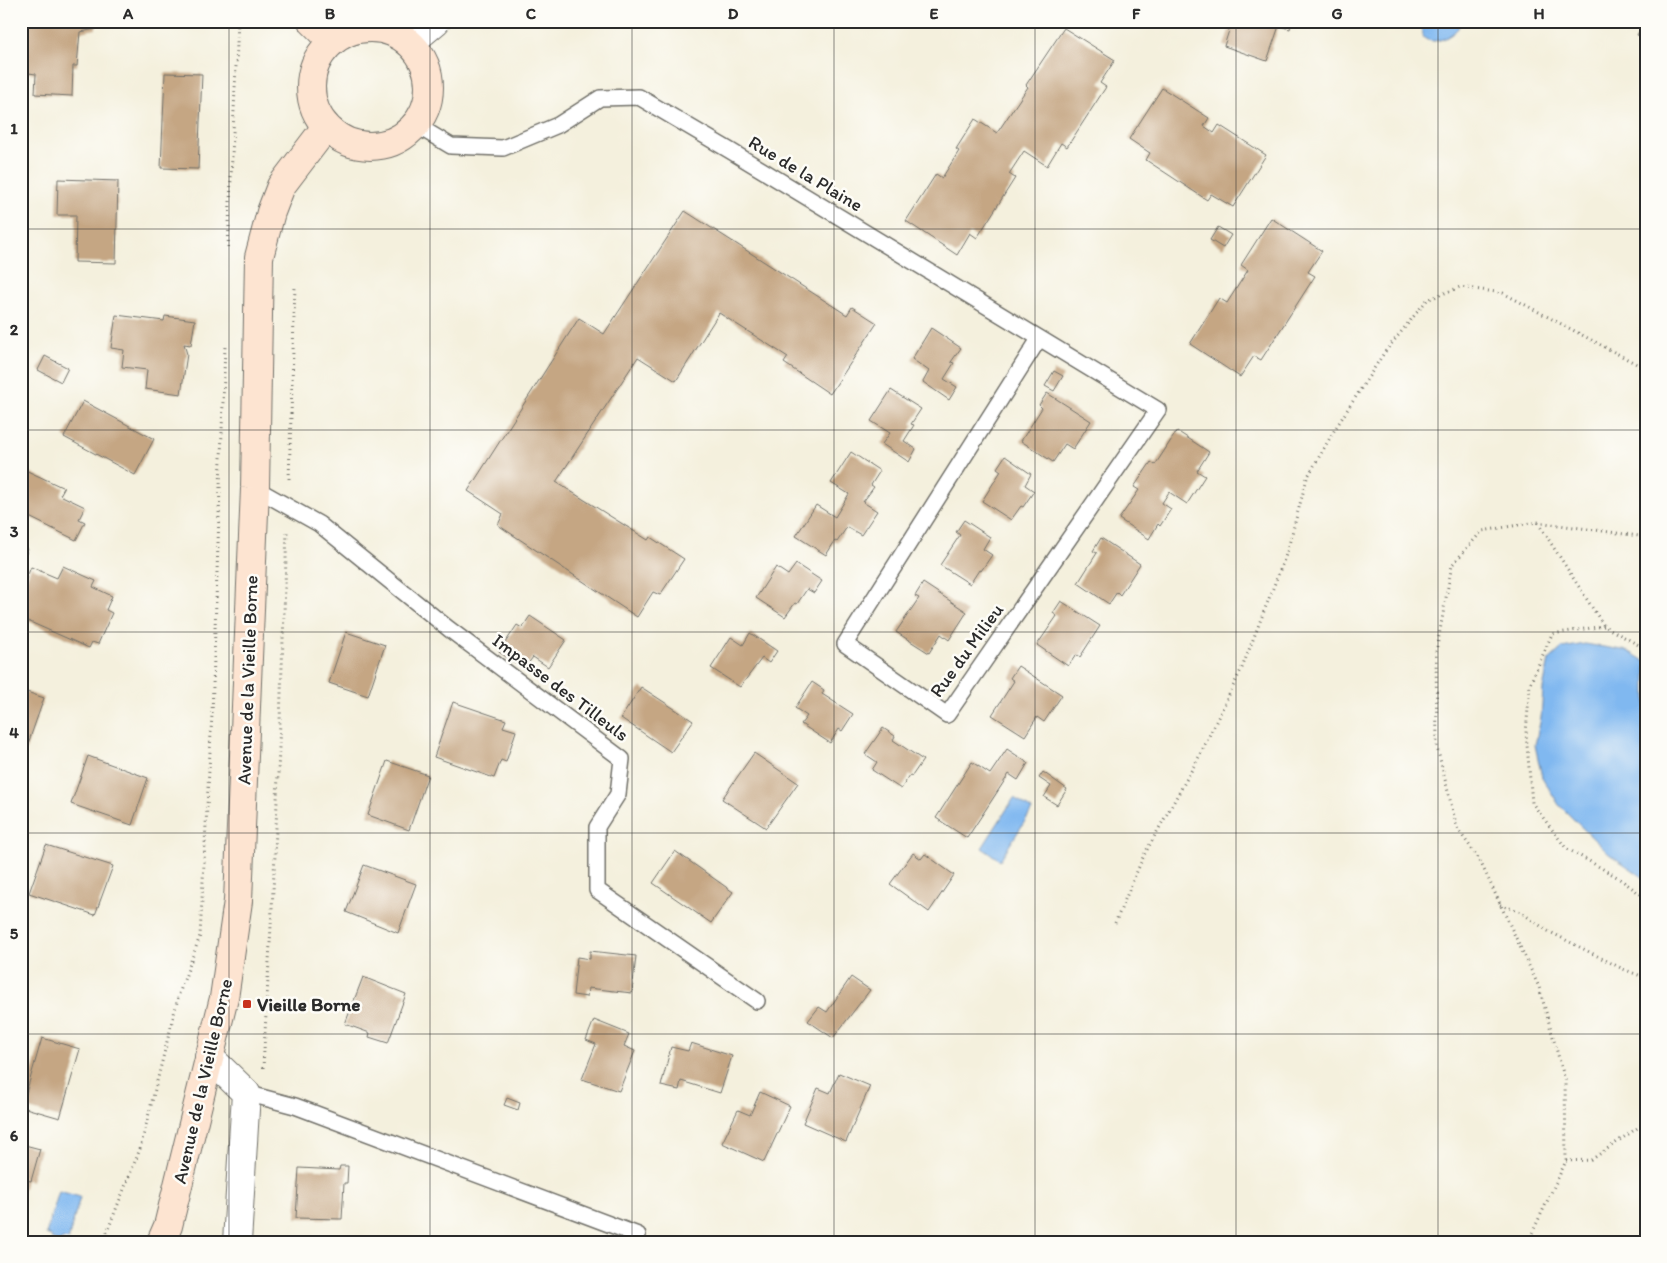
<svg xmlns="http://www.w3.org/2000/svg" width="1667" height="1263" viewBox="0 0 1667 1263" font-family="Itim,sans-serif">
  <rect width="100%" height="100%" fill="#fdfcf7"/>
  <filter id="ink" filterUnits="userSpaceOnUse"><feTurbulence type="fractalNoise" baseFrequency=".02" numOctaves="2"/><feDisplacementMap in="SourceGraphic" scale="10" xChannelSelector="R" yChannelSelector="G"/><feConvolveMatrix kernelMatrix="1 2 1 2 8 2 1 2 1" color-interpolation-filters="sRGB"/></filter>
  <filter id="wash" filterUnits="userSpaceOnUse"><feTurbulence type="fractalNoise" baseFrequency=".0096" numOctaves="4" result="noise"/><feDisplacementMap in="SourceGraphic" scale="20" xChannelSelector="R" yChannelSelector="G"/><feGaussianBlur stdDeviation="1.12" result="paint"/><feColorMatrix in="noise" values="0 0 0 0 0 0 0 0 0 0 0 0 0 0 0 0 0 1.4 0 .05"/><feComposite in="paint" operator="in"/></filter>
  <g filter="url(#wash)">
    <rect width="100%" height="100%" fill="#f4f0dd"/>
    <!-- water -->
    <g fill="#80b8f0" stroke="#56728e">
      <path d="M1427 21H1462C1458 34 1435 47 1424 38 1420 31 1421 26 1427 21Z"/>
      <polygon points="1585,644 1628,651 1646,662 1646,879 1609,854 1559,805 1542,777 1535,745 1541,718 1543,689 1549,660 1562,648"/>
      <polygon points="1014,798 1032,810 1000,860 982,848"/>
      <polygon points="59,1191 80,1197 68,1240 63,1239 58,1242 52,1239 51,1236 46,1234"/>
    </g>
    <g id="blocks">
      <!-- building -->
      <g fill="#c5a683">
        <polygon points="21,21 96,21 96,29 80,32 77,66 73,66 72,96 35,94 36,74 21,72"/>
        <polygon points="1232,21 1292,21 1290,29 1279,26 1267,61 1224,46"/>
        <polygon points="1644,21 1646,21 1646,38 1637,35"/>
        <polygon points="1064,28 1115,60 1100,83 1106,87 1067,147 1061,143 1047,166 1024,151 1009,174 1015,178 977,238 970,233 957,255 906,221 936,174 942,178 959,151 956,149 975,119 997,133 1028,87 1026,85"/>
        <polygon points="165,73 202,74 198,169 161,168"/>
        <polygon points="1162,88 1209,118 1204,126 1214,133 1219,125 1266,155 1233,207 1211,194 1207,200 1146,160 1150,153 1129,139"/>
        <polygon points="58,179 118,181 116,263 75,262 76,215 57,215"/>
        <polygon points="685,211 847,315 852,307 877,323 830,394 784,363 788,357 719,313 676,381 638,357 556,482 648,540 650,537 684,559 660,595 653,592 637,617 498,525 503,514 468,491 579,318 604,334"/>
        <polygon points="1271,218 1322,251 1308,272 1315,276 1261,360 1254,356 1240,377 1190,344 1219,298 1227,303 1248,270 1241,265"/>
        <polygon points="1218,227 1231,235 1223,248 1210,240"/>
        <polygon points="116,315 164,321 165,316 195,320 191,345 184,344 187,354 181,394 145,389 147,370 122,367 124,350 111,348"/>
        <polygon points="931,328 961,348 951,362 954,363 944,379 957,387 949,400 923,382 929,371 912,359"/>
        <polygon points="45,356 68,368 61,382 38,370"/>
        <polygon points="1054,371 1063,376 1054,391 1045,386"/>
        <polygon points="891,390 921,409 911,424 914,425 904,441 916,449 909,462 882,444 890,433 871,421"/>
        <polygon points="1047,393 1091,421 1073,449 1065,444 1053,462 1021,441 1042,408 1039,405"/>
        <polygon points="83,401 154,439 135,475 64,437"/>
        <polygon points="1177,431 1209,452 1197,471 1205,476 1187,504 1169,492 1162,503 1171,509 1160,526 1158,524 1149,539 1119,519 1139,490 1134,487 1151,462 1155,465"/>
        <polygon points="851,452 880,471 871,485 874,487 863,502 877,511 861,535 847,527 837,542 835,541 826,555 796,536 816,505 835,517 849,494 831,483"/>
        <polygon points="1005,456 1031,474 1025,485 1034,491 1023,507 1021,506 1011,520 982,501 1001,471 997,468"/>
        <polygon points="21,468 64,488 60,495 85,507 79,519 85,522 76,540 21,513"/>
        <polygon points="964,520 990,537 983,549 992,555 981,571 979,570 970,584 940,565 960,535 956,532"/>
        <polygon points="1101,538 1140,564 1120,595 1117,592 1109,604 1078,583 1097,553 1093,551"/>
        <polygon points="21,547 28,549 21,564"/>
        <polygon points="796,564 822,581 814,593 807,589 797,604 795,603 785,617 756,598 776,567 788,575"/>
        <polygon points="63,566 96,581 93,587 112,596 106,610 112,613 98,644 92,642 89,648 21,618 21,591 31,567 57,578"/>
        <polygon points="923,583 967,612 949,640 941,634 929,653 896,632 919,598 915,596"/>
        <polygon points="1061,601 1100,626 1080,657 1076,655 1068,666 1037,645 1057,616 1053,613"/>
        <polygon points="530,616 566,640 548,667 533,657 524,669 499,652 517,625 522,628"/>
        <polygon points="346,632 385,645 368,696 329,683"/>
        <polygon points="750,633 777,651 769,663 762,658 740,687 711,668 731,637 743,645"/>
        <polygon points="1018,666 1062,695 1044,722 1037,717 1025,736 992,715 1014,681 1010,678"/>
        <polygon points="812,682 824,690 822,694 853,714 842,731 839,729 830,743 801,724 807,716 795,708"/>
        <polygon points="641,687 693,721 671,752 621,718"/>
        <polygon points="21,690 44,698 22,761 21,761"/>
        <polygon points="453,702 506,720 503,727 516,731 506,762 501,760 494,778 434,757"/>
        <polygon points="883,728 895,736 893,740 923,760 912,776 910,775 901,789 872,770 877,762 865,754"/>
        <polygon points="1007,749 1028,763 1018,780 1009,774 967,838 936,818 972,762 990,774"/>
        <polygon points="754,753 798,783 766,828 722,799"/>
        <polygon points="88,756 148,778 132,825 71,804"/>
        <polygon points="387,761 428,775 409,830 368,815"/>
        <polygon points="1043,772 1067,789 1057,805 1044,797 1051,786 1039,778"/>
        <polygon points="46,845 113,866 95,915 29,893"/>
        <polygon points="675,851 733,892 711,923 653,883"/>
        <polygon points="913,853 921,859 925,854 954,875 929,912 890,884"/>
        <polygon points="364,865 416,884 398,933 346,912"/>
        <polygon points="590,951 636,956 632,993 588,988 587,997 573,995 577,957 590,959"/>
        <polygon points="363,977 406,994 388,1043 369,1037 370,1033 345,1024"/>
        <polygon points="851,977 870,990 833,1038 808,1021 819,1007 827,1012"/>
        <polygon points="594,1020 629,1034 624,1046 635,1051 619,1091 582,1079 596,1044 586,1040"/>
        <polygon points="42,1038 80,1049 60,1118 22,1107"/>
        <polygon points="691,1043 732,1056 720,1093 681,1081 679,1090 661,1086 671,1047 688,1051"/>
        <polygon points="839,1073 870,1086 846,1142 803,1123 818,1088 830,1093"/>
        <polygon points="760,1092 790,1106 764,1162 722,1143 738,1110 750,1115"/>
        <polygon points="507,1098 520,1103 518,1110 504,1105"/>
        <polygon points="21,1144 40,1149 31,1181 26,1180 22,1196"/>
        <polygon points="340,1166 348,1166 347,1183 344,1183 342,1219 296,1218 299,1168 339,1170"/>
      </g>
    </g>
  </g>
  <g filter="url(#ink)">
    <use href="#blocks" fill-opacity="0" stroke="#717069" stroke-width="1"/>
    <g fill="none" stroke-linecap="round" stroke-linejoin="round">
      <!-- service casing -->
      <g stroke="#717069" stroke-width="18">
        <g id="service">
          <polyline points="416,125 451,146 503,148 558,125 600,98 639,97 729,150 1158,410 947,715 845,644 1039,339"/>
          <polyline points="255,488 319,524 449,629 622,759 618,794 597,827 597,890 757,1001"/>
          <polyline points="246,1093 295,1106 638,1235"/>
        </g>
      </g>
      <!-- minor casing -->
      <g stroke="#717069" stroke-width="30">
        <polyline id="minor" points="209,1057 246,1093 237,1242"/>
      </g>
      <!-- tertiary casing -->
      <g stroke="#717069" stroke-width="30">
        <polyline id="tertiary" points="411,42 436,21"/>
      </g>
      <!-- secondary casing -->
      <g stroke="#717069" stroke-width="30">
        <g id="secondary">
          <polyline points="312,21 332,41"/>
          <circle cx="370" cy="87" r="59"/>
          <polyline points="161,1242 168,1226 224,998 238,901 255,488 259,257 271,212 281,186 326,127"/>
        </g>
      </g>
      <!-- path -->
      <g stroke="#717069" stroke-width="3" stroke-dasharray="1 4" stroke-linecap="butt">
        <polyline points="228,247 238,21"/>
        <polyline points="289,479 295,287"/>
        <polyline points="1538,523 1604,626 1646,649"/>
        <polyline points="1604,626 1552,634 1530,684 1526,733 1532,803 1566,848 1617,877 1646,898"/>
        <polyline points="1500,905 1519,911 1548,931 1623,969 1646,978"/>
        <polyline points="1115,923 1144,855 1199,757 1242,668 1287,552 1307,478 1335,429 1384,353 1427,300 1460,287 1503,293 1646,369"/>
        <polyline points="263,1068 275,855 287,532"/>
        <polyline points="1566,1161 1591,1160 1646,1122"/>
        <polyline points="103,1242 140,1149 179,994 200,936 212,714 225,346"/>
        <polyline points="1528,1242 1566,1161 1565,1080 1539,987 1479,859 1457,828 1437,747 1436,652 1452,565 1482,531 1537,522 1646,537"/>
      </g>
      <!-- service -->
      <use href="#service" stroke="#fff" stroke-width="15"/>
      <!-- minor -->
      <use href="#minor" stroke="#fff" stroke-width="28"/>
      <!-- tertiary -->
      <use href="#tertiary" stroke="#fff" stroke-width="28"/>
      <!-- secondary -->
      <use href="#secondary" stroke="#fde4d1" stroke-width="28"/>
    </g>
  </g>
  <!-- grid -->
  <path fill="none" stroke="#2b2b2b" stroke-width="1" stroke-opacity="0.55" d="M229 21V1242M430 21V1242M632 21V1242M834 21V1242M1035 21V1242M1236 21V1242M1438 21V1242M21 229H1646M21 430H1646M21 632H1646M21 833H1646M21 1034H1646"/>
  <!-- markers -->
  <rect fill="#c8321e" stroke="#fdfcf7" stroke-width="2" x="242" y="999" width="10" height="10" rx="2.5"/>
  <g text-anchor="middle" stroke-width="5" stroke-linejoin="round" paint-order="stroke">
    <!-- street labels -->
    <g font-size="19" fill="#2b2b2b" stroke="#fdfcf7">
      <text transform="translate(806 173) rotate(31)" y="7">Rue de la Plaine</text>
      <text transform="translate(966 650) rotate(-54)" y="7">Rue du Milieu</text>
      <text transform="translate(247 680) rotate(-88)" y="7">Avenue de la Vieille Borne</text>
      <text transform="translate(561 687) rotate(37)" y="7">Impasse des Tilleuls</text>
      <text transform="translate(202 1081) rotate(-77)" y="7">Avenue de la Vieille Borne</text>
    </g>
    <!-- poi labels -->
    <g font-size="19" font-weight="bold" fill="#2b2b2b" stroke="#fdfcf7" text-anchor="start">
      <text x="257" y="1011">Vieille Borne</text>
    </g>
  </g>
  <!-- margin -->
  <rect width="1667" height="1263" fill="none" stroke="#fdfcf7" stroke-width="55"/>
  <rect x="28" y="28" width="1612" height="1208" fill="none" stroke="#2b2b2b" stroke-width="2"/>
  <g font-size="16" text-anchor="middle" font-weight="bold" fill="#2b2b2b">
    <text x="128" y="19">A</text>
    <text x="330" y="19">B</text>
    <text x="531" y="19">C</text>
    <text x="733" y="19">D</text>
    <text x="934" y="19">E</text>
    <text x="1136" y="19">F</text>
    <text x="1337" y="19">G</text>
    <text x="1539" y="19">H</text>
    <text x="14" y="134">1</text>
    <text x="14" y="335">2</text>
    <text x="14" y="537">3</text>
    <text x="14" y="738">4</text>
    <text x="14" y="939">5</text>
    <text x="14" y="1141">6</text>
  </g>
</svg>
